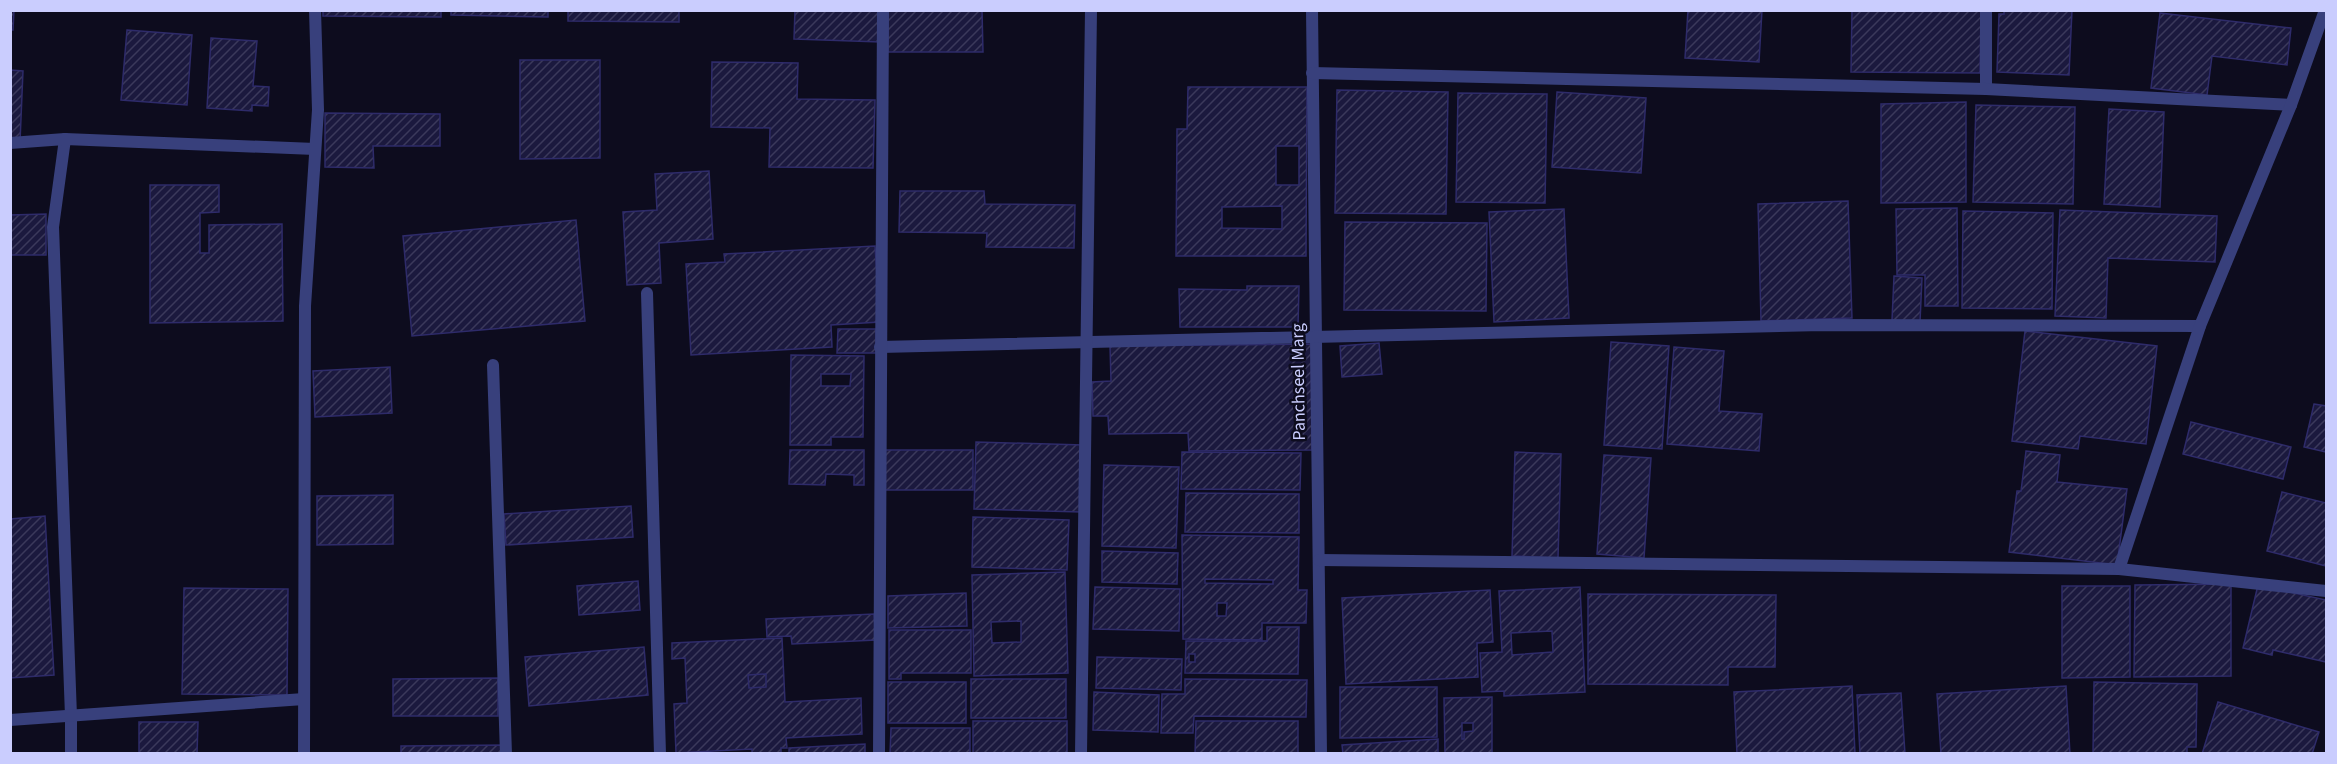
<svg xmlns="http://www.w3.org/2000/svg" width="2337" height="764" viewBox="0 0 2337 764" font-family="'Source Sans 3',sans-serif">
  <defs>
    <pattern id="building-hatch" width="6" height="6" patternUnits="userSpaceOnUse" patternTransform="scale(1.5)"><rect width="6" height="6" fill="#1b193e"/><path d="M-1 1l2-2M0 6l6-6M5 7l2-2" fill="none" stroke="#3b395b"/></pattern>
  </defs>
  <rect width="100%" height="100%" fill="#0d0c1e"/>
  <!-- building -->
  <g fill="url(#building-hatch)" stroke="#2e2b6a" stroke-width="1.5" fill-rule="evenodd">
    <polygon points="10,10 14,10 13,30 10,30"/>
    <polygon points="323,10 441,10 441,17 323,16"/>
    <polygon points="451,10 548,10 548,17 451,15"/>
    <polygon points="568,10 679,10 679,22 568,21"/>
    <polygon points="795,10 881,10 880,42 794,39"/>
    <polygon points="888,10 982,10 983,52 888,52"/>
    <polygon points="1688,10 1762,10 1759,62 1685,58"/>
    <polygon points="1852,10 1981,10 1980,73 1851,72"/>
    <polygon points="2004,10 2072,10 2069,75 1997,72 1999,14 2004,14"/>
    <polygon points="2160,13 2291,28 2287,65 2212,56 2207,95 2151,88"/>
    <polygon points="127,30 192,35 187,105 121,100"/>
    <polygon points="211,38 257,41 253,86 269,87 268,106 252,105 252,111 207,108"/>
    <polygon points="520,60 600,60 600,158 520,159"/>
    <polygon points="712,62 798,63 797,99 875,100 873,168 769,167 770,128 711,127"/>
    <polygon points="10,70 23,71 20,142 10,142"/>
    <path d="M1188 87H1307L1306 256H1176L1177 129H1187ZM1276 146H1299V185H1276ZM1282 206V229L1222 228V207Z"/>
    <polygon points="1337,90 1448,92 1446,214 1335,213"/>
    <polygon points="1557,92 1646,98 1641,173 1552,167"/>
    <polygon points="1458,93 1547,94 1545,203 1456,202"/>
    <polygon points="1966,102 1966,202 1881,203 1881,104"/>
    <polygon points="1976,105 2075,107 2073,204 1973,202"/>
    <polygon points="2109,109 2164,112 2160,207 2104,204"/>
    <polygon points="325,113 440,114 440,146 373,146 374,168 325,167"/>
    <polygon points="709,171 713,239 659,243 661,283 627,285 623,212 657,210 655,174"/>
    <polygon points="150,185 219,185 219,212 200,213 200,253 209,253 209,225 282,224 283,321 150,323"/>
    <polygon points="900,191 984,191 985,204 1075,205 1074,248 986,247 987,233 899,232"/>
    <polygon points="1848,201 1852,318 1761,321 1758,204"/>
    <polygon points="1957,208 1958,306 1925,306 1925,275 1897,275 1896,209"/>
    <polygon points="1564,209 1569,318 1494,322 1489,212"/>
    <polygon points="2060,210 2217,216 2215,262 2108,258 2106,318 2055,316"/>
    <polygon points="1963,211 2053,213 2052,309 1962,308"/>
    <polygon points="46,214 46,255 10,255 10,215"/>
    <polygon points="576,220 585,321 412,336 403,236"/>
    <polygon points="1345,222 1487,223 1486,311 1344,310"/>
    <polygon points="875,246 880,322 831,325 832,347 691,355 686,264 725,262 724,254"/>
    <polygon points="1894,276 1922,278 1920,322 1892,320"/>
    <polygon points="1247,286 1299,286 1298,327 1180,327 1179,289 1247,290"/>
    <polygon points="838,329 876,329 876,353 837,353"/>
    <polygon points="2025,331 2157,346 2146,444 2080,436 2078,449 2012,441"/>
    <polygon points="1611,342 1669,346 1662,449 1604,445"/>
    <polygon points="1379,343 1382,374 1342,377 1340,346"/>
    <polygon points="1311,344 1312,450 1189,451 1188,433 1109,434 1108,416 1093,416 1092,382 1111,381 1110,346"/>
    <polygon points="1674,347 1724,351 1719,411 1762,414 1759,451 1667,444"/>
    <path d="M791 355 864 356 863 437H831V445H790ZM821 374H851L850 386H821Z"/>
    <polygon points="390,367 392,413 315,417 313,371"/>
    <polygon points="2314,404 2326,406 2326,452 2304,447"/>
    <polygon points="2191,422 2291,447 2283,479 2183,454"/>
    <polygon points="976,442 1083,445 1081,512 974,509"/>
    <polygon points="790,450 864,450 864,485 854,485 854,475 826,474 825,485 789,484"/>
    <rect x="881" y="450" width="92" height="40"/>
    <polygon points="2026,451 2060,455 2057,482 2127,489 2117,565 2009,552 2017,491 2021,491"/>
    <polygon points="1182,452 1301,453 1300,490 1181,489"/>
    <polygon points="1515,452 1561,454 1558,558 1512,556"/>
    <polygon points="1604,455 1651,458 1644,558 1597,554"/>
    <polygon points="1104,465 1179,467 1176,548 1102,546"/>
    <polygon points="2282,492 2326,503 2326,566 2267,551"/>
    <polygon points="1186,493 1299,494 1299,533 1185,532"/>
    <polygon points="393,495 393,544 317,545 317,496"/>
    <polygon points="631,506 633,537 506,545 504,514"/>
    <polygon points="45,516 54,675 10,678 10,519"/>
    <polygon points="973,517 1069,520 1067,570 972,567"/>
    <path d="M1182 535 1299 537 1298 590H1307L1306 623H1262V640L1183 639ZM1205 579 1273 580V584L1205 583ZM1217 603H1227L1226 616H1217Z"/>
    <polygon points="1102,551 1178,553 1177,584 1102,582"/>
    <path d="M1065 572 1068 673 974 676 972 575ZM1021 621V642L992 643 991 622Z"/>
    <polygon points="638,581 640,610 579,615 577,586"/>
    <polygon points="2231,584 2231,676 2134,677 2135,585"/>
    <polygon points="2258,585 2326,600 2326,662 2273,650 2272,655 2243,648"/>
    <polygon points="2062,586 2130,586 2130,677 2062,678"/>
    <polygon points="1095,587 1180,589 1179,631 1093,629"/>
    <path d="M1580 587 1585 692 1504 696V691L1482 692 1480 653 1502 652 1499 591ZM1552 631 1553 652 1512 655 1511 633Z"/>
    <polygon points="184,588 288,589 287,695 182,694"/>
    <polygon points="1490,590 1493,642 1477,643 1478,677 1346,684 1342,598"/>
    <polygon points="966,593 967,626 888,628 888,596"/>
    <polygon points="1588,594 1776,595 1775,667 1728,667 1728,685 1588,684"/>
    <polygon points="874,614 876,640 792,644 791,636 767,637 766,619"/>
    <path d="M1267 627H1299L1298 674 1185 673 1186 641H1267ZM1189 654H1195V662H1189Z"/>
    <polygon points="889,630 971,630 971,673 901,673 901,679 889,679"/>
    <polygon points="782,638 785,702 861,698 862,734 786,738 787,748 781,748 781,754 752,754 752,749 676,753 674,704 687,703 685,658 672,659 672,643"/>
    <polygon points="644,647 648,695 529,706 525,657"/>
    <polygon points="1097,657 1182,659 1181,690 1096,688"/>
    <polygon points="766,674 766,687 749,688 748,675"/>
    <polygon points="498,678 498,716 393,716 393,679"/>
    <rect x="971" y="679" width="95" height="39"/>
    <polygon points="1185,679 1307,680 1306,717 1194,716 1193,733 1161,733 1162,694 1185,694"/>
    <rect x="888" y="682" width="78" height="41"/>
    <polygon points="2094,682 2197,684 2196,747 2187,747 2187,754 2093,754"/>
    <polygon points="1852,686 1855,754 1737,754 1734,692"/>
    <polygon points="2066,686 2070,754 1941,754 1937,694"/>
    <polygon points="1340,687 1437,687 1437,737 1340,738"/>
    <polygon points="1094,692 1159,695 1158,732 1093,730"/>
    <polygon points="1901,693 1905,754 1860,754 1857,695"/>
    <path d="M1492 697V754H1445L1444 698ZM1462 723H1473V731L1464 732V739H1462Z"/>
    <polygon points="2218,702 2319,732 2312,754 2202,754"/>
    <rect x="973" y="721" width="94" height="33"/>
    <polygon points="1196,721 1298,721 1298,754 1195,754"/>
    <polygon points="139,722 198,722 197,754 139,754"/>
    <polygon points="891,728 970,728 970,754 890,754"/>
    <polygon points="1438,739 1438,754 1343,754 1342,745"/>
    <polygon points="865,744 865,754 789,754 789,748"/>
    <polygon points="503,745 503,754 401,754 401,746"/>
  </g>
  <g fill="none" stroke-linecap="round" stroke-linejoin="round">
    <!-- minor -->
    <g stroke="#38407c" stroke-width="12">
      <polyline points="1312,10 1321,754"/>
      <polyline points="1986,10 1986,89"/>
      <polyline points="1312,73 1986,89 2291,105"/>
      <polyline points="65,139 53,227 71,716 71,754"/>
      <polyline points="10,143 65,139 315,149"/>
      <polyline points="647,293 660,754"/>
      <polyline points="880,347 1822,325 2200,326"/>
      <polyline points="493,365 506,754"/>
      <polyline points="1319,560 2119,569 2326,591"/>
      <polyline points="2119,569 2200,326 2291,105 2325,10"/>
      <polyline points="10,720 304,699"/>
      <polyline points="304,754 305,306 318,110 315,10"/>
      <polyline points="879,754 883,10"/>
      <polyline points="1081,754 1091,10"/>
    </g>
  </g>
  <g text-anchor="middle" stroke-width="5" stroke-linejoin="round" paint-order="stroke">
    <!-- street labels -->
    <g font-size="18" fill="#cacdfe" stroke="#0d0c1e">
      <text transform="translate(1298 382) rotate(-91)" y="6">Panchseel Marg</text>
    </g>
  </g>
  <!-- border -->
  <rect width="2337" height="764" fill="none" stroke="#cacdfe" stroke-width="24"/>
</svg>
